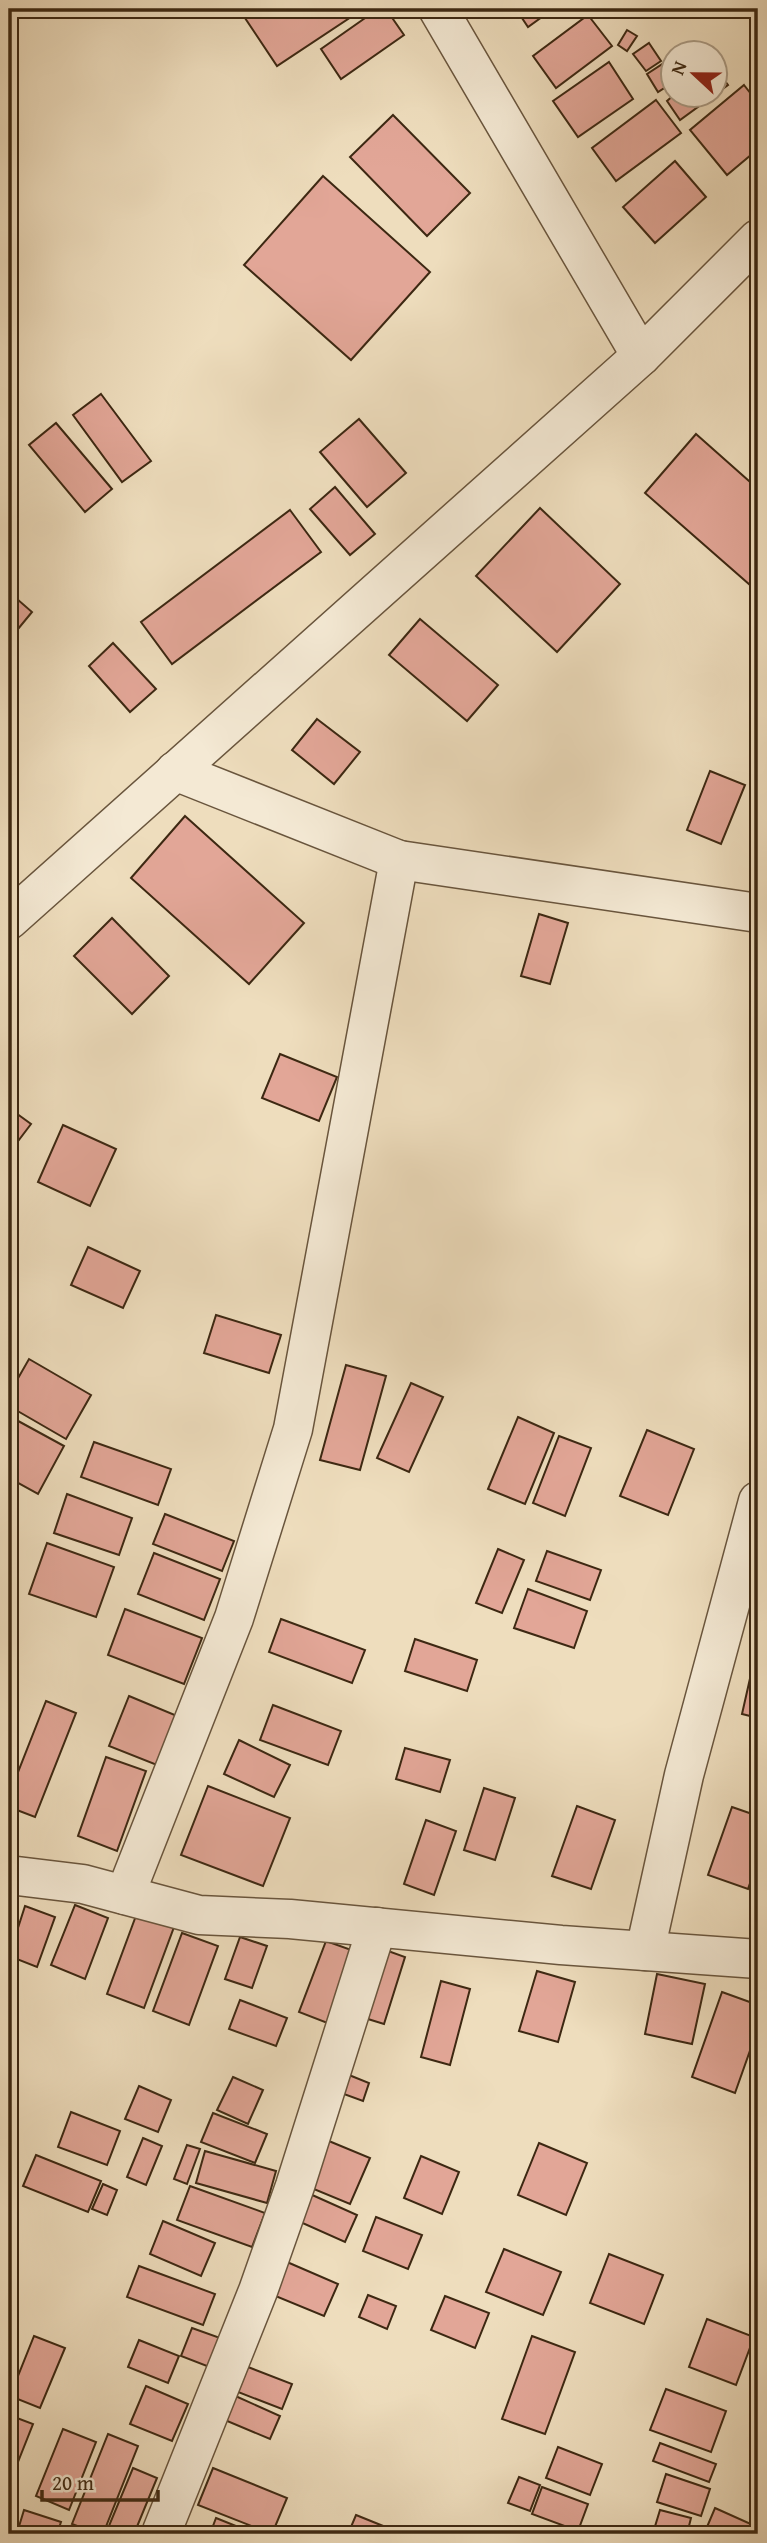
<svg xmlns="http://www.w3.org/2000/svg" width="767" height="2543" viewBox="0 0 767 2543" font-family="'Gentium Book Plus',serif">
  <rect width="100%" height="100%" fill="#eeddbd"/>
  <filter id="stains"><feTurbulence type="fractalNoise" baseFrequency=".00286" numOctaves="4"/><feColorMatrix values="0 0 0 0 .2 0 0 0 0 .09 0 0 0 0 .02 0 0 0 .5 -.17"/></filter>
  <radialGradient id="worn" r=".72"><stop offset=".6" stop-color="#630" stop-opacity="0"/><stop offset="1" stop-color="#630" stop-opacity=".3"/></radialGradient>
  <!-- building -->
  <g fill="#e2a697" stroke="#3d2812" stroke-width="2">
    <polygon points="259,9 349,9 354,15 277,66 245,18"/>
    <polygon points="378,9 386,9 404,35 341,79 321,49"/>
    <polygon points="516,9 553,9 528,27"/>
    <polygon points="588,15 612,46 556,88 533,56"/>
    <polygon points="627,30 637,36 627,51 618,45"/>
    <polygon points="649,43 661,61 646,71 633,54"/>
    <polygon points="667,61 672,69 672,83 658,92 647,74"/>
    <polygon points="609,62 633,99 578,137 553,101"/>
    <polygon points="714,66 728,85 680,120 667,101 675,94 714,94"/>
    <polygon points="744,85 758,103 758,149 727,175 690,130"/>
    <polygon points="656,100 681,133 616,181 592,148"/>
    <polygon points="393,115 470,193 427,236 350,157"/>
    <polygon points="675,161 706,197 655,243 623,207"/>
    <polygon points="323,176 430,272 351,360 244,265"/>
    <polygon points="101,394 151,461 122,482 73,415"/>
    <polygon points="359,419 406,473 367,507 320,452"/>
    <polygon points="56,423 112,489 85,512 29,445"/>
    <polygon points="696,434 758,489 758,592 645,493"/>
    <polygon points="335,487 375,534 350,555 310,509"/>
    <polygon points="540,508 620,584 557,652 476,576"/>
    <polygon points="290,510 321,552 172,664 141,622"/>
    <polygon points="9,592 32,612 9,640"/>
    <polygon points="420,619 498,685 467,721 389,655"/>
    <polygon points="113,643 156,689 130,712 89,666"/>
    <polygon points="317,719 360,752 334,784 292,750"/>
    <polygon points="710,771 745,785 721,844 687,830"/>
    <polygon points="185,816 304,923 249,984 131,878"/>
    <polygon points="539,914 568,923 550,984 521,976"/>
    <polygon points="112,918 169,976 132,1014 74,956"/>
    <polygon points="280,1054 337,1077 319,1121 262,1098"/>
    <polygon points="9,1108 31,1124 9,1153"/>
    <polygon points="63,1125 116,1149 90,1206 38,1182"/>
    <polygon points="88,1247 140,1271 123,1308 71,1285"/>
    <polygon points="216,1315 281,1335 269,1373 204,1353"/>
    <polygon points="29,1359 91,1395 66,1439 9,1406 9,1394"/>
    <polygon points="346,1365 386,1376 360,1470 320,1460"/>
    <polygon points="411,1383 443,1397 409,1472 377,1458"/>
    <polygon points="9,1416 64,1446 38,1494 9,1478"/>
    <polygon points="518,1417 554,1433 525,1504 488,1489"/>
    <polygon points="647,1430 694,1449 668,1515 620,1496"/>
    <polygon points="559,1436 591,1448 565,1516 533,1503"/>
    <polygon points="94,1442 171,1469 158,1505 81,1477"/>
    <polygon points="67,1494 132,1518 119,1555 54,1533"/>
    <polygon points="165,1514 234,1541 222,1571 153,1544"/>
    <polygon points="47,1543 114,1567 96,1617 29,1594"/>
    <polygon points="498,1549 524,1560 502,1613 476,1603"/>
    <polygon points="547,1551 601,1570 590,1600 536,1581"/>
    <polygon points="154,1553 220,1579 204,1620 138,1594"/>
    <polygon points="528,1589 587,1611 574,1648 514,1628"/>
    <polygon points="125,1609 202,1638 184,1684 108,1655"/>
    <polygon points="281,1619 365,1650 352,1683 269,1652"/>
    <polygon points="415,1639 477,1660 467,1691 405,1671"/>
    <polygon points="751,1674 758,1676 758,1718 742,1714"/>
    <polygon points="129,1696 182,1718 162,1767 109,1746"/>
    <polygon points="46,1701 76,1713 35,1817 9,1807 9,1795"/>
    <polygon points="273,1705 341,1731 328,1765 260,1740"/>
    <polygon points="239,1740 290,1765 274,1797 224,1774"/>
    <polygon points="405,1748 450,1760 440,1792 396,1779"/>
    <polygon points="106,1757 146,1771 117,1851 78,1836"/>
    <polygon points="208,1786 290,1818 263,1886 181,1855"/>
    <polygon points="484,1788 515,1798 495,1860 464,1850"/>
    <polygon points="577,1806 615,1820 591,1889 552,1876"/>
    <polygon points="732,1807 758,1816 758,1860 748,1889 708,1875"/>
    <polygon points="426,1820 456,1831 434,1895 404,1884"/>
    <polygon points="75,1905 108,1918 85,1979 51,1965"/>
    <polygon points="25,1906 55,1917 37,1967 9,1956"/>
    <polygon points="137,1913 174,1927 144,2008 107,1994"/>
    <polygon points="182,1933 218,1946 189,2025 153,2011"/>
    <polygon points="240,1937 267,1946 252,1988 225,1979"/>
    <polygon points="326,1941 357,1952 330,2024 299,2012"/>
    <polygon points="377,1947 405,1957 384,2024 355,2015"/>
    <polygon points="537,1971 575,1982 558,2042 519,2031"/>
    <polygon points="657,1974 705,1984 692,2044 645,2034"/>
    <polygon points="441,1981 470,1989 450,2065 421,2057"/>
    <polygon points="722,1992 758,2005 758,2028 735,2093 692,2077"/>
    <polygon points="240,2000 287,2018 276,2046 229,2029"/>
    <polygon points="349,2075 369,2083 363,2101 341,2093"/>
    <polygon points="233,2077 263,2090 248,2124 217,2110"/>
    <polygon points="139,2086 171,2100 158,2132 125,2119"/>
    <polygon points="71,2112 120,2131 107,2165 58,2147"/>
    <polygon points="213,2113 267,2134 255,2163 201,2142"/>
    <polygon points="143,2138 162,2146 146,2185 127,2177"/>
    <polygon points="324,2139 370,2158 350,2204 304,2185"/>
    <polygon points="539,2143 587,2163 566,2215 518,2195"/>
    <polygon points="187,2145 200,2149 187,2184 174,2179"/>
    <polygon points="205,2151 276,2171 267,2203 196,2183"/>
    <polygon points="36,2155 101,2181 88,2212 23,2186"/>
    <polygon points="421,2156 459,2172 442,2214 404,2198"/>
    <polygon points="103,2184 117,2190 107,2215 92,2209"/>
    <polygon points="190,2186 265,2213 252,2247 177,2220"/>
    <polygon points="310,2194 357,2215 345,2242 298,2221"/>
    <polygon points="376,2217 422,2235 408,2269 363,2251"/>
    <polygon points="163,2221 215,2243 201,2276 150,2254"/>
    <polygon points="504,2249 561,2272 543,2315 486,2292"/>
    <polygon points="609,2254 663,2275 644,2324 590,2303"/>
    <polygon points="287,2262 338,2284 324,2316 273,2295"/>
    <polygon points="139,2266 215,2294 203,2325 127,2297"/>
    <polygon points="368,2295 396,2306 387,2329 359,2317"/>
    <polygon points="445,2296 489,2313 475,2348 431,2330"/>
    <polygon points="707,2319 754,2337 736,2385 689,2367"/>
    <polygon points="192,2328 223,2339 212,2368 181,2356"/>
    <polygon points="34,2336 65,2348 40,2408 10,2396"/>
    <polygon points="532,2336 575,2352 545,2434 502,2419"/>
    <polygon points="139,2340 179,2356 168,2383 128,2367"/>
    <polygon points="248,2367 292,2384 282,2409 238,2392"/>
    <polygon points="146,2386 188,2404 172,2441 130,2424"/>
    <polygon points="666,2389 726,2411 711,2452 650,2430"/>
    <polygon points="231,2394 280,2416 270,2439 220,2418"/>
    <polygon points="9,2415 33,2424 12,2477 9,2475"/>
    <polygon points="63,2429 96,2442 69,2510 36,2496"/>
    <polygon points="108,2434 138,2446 103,2534 98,2534 72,2524"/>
    <polygon points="660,2443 716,2464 709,2482 653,2461"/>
    <polygon points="558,2447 602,2464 590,2495 546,2478"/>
    <polygon points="133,2468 157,2478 134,2534 110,2534 106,2533"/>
    <polygon points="213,2468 287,2498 272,2534 198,2505"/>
    <polygon points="666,2474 710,2489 701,2516 657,2502"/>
    <polygon points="519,2477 540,2485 530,2511 508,2503"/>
    <polygon points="542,2487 588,2504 578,2531 532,2514"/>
    <polygon points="715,2508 753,2525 749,2534 704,2534"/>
    <polygon points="24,2510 61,2522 57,2534 17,2533"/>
    <polygon points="660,2510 691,2518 687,2534 653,2533"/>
    <polygon points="356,2515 403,2534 348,2534"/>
    <polygon points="216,2518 256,2534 210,2534"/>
  </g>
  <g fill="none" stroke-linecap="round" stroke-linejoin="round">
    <!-- minor casing -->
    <g stroke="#69553d" stroke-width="41">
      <g id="minor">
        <polyline points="438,9 641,356"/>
        <polyline points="175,771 399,860 758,913"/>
        <polyline points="9,920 641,356 758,239"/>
        <polyline points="9,1875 83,1884 199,1915 290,1919 561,1945 758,1959"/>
        <polyline points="125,1895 234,1618 293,1429 399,860"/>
        <polyline points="645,1951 684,1775 758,1501"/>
        <polyline points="162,2531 258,2291 295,2186 377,1927"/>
      </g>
    </g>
    <!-- minor -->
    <use href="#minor" stroke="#f4e9d4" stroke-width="38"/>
  </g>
  <!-- margin -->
  <rect width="767" height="2543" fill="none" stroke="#eeddbd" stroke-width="35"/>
  <rect x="10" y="10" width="746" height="2522" fill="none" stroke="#3d2812" stroke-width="3.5"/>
  <rect x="18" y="18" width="732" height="2508" fill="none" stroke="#3d2812" stroke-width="2"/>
  <!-- north arrow -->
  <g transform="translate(694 74) rotate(292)"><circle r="33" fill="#f4e9d4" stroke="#ab9c86" stroke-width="2"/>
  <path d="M0-5L12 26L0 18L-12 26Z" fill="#8f2418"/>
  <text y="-10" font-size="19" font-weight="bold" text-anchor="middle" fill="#3d2812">N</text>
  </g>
  <!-- scale -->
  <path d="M42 2490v10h116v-10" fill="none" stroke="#3d2812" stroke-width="3.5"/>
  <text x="52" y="2490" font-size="21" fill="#3d2812" stroke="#f4e9d4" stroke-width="5" paint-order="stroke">20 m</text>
  <rect width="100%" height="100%" filter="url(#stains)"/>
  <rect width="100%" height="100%" fill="url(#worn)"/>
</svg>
